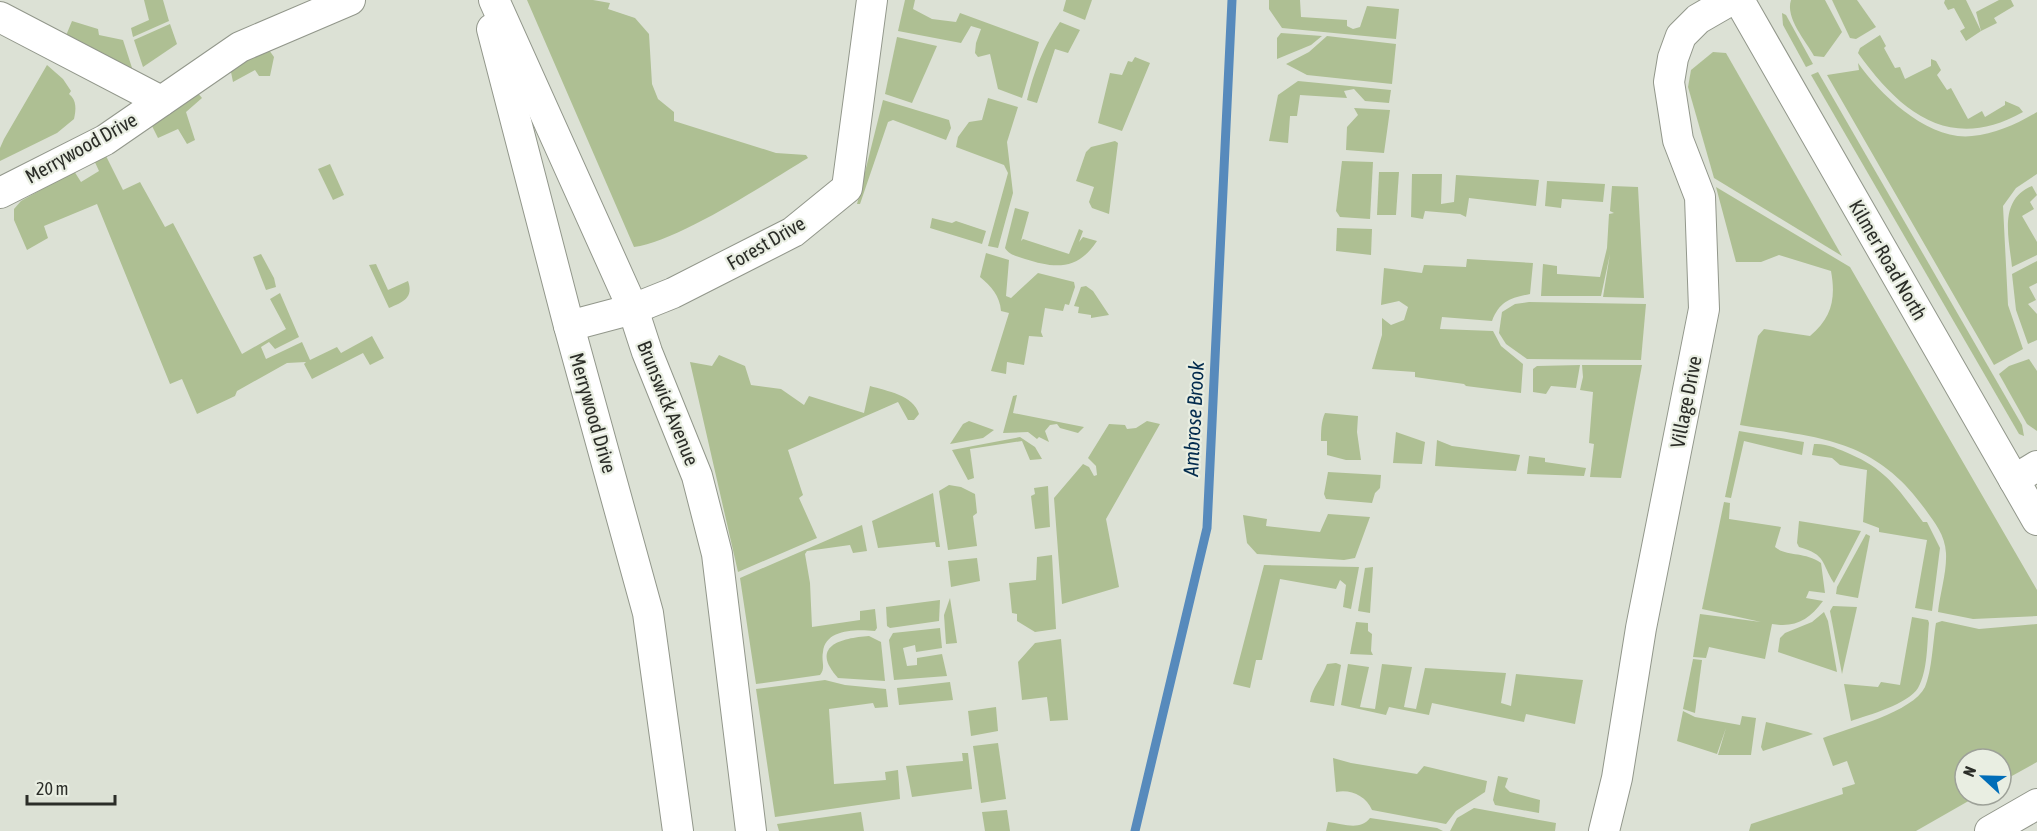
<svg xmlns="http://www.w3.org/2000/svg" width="2037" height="831" viewBox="0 0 2037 831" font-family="'Asap Condensed',sans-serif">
  <rect width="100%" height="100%" fill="#dce1d5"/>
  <!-- green -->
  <g fill="#aebf93">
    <polygon points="144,0 163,0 169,21 133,37 131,28 149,20"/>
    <path d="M527 0H593L610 3 608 9 635 18 649 34 652 84 658 99 674 112V121L776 153 806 155 808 158C766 183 679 241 634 247Z"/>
    <polygon points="905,0 915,0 913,9 932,19 956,22 960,13 1039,42 1022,98 998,89 990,54 978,57 975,53 976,43 981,29 971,26 961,43 898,31"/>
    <polygon points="1066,0 1092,0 1085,20 1063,11"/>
    <polygon points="1269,0 1300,0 1301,17 1347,20 1347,26 1353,29 1360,27 1367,6 1399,9 1396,39 1282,28 1269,9"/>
    <path d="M1791 0H1825L1842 32 1824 57 1814 56C1806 41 1785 18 1791 0Z"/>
    <polygon points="1832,0 1857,0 1876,27 1856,39 1850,38"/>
    <polygon points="1945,0 1966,0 1981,31 1966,41 1960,31 1965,28 1954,8 1948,10 1944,3"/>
    <polygon points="1999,0 2011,0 2014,6 1994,18 1997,23 1981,31 1976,12"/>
    <polygon points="1782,13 1786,15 1813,64 1806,67 1783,25"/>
    <polygon points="72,21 98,29 99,35 123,40 133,71 65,38"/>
    <path d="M1060 22 1080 30 1068 53 1055 49 1037 103 1027 100C1034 71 1043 47 1060 22Z"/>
    <polygon points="170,24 177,44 143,67 134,40"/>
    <polygon points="1281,33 1322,36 1311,45 1277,59 1277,38"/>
    <path d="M1880 35 1886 46 1884 48 1895 68 1900 67 1905 79 1931 66V59L1936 61 1941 70 1937 75 1947 90 1951 88 1968 119 1982 111 1985 117 2005 105V101L2019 107 2023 112C1950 153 1901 113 1858 53L1860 48Z"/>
    <polygon points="1327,36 1396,44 1392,84 1307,75 1286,64 1309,52"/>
    <polygon points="897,37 937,46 912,103 885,94"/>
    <polygon points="269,50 274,57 270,76 259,76 255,70 233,82 231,72 236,65"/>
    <polygon points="1713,52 1726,53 1842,256 1714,178 1688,87 1691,70"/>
    <polygon points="1135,57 1150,63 1122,131 1098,123 1110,73 1122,75 1128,61 1132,62"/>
    <path d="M1858 63C1880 95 1929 141 1972 136 1995 134 2017 124 2037 112V174L2016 188 2003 206 2008 305 2023 349 1994 365 1827 75 1859 70Z"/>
    <path d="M47 65 63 79 71 91 69 94C77 100 76 110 74 119L57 133 0 161V148L4 139Z"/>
    <polygon points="1818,72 2022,425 2024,436 2019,434 1811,75"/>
    <polygon points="1298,81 1391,90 1389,103 1365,101 1354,89 1344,91 1347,98 1300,95 1297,116 1290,116 1288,143 1269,141 1278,95"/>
    <polygon points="196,91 202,98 186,112 195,140 187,144 178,129 158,138 149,120"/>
    <polygon points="988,98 1018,107 1007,142 1013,193 998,248 988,246 1008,173 1004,165 956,147 958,137 969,122 982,120"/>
    <polygon points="883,100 949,120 951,128 946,140 893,120 888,122 860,204 857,204"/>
    <polygon points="1354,108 1390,110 1384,153 1346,150 1347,127 1358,115"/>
    <polygon points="1115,141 1118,143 1109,214 1092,208 1089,202 1094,187 1076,181 1086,152 1091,147"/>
    <polygon points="105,154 123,190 140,182 165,227 173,223 242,354 286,329 270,299 280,293 299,337 275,349 269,342 261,347 266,359 302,342 310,360 337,347 341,353 372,336 384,358 370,365 363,353 312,379 304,364 306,362 287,363 237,391 235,396 197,414 182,379 170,384 97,204 44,226 48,238 27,250 14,220 14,209 21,201 74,171 81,182 99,171 93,158"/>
    <polygon points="1342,161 1373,162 1370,219 1340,217 1336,211"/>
    <polygon points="330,164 344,195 333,200 318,169"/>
    <polygon points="1379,172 1399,172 1396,215 1377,215"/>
    <polygon points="1412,174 1442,174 1441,204 1454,202 1456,175 1539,180 1536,206 1469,198 1466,217 1460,214 1425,211 1423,219 1411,217"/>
    <polygon points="1547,181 1605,184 1603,202 1562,199 1561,208 1545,206"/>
    <polygon points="1612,186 1638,187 1644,298 1603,297 1610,254 1601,296 1541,296 1543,264 1557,266 1557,274 1600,277 1607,248 1609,214 1614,213 1610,211"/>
    <path d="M2032 186 2037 195 2030 202 2034 209 2022 216 2037 242V255L2012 267C2009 238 1998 200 2032 186Z"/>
    <path d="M1716 187 1850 267 2037 590V616L1973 619 1938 612C1940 593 1947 572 1946 553 1945 535 1935 523 1925 509 1874 438 1819 438 1740 425L1758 336 1764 329 1810 336C1832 318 1836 298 1831 271L1779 255 1761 262H1736Z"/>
    <path d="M1015 208 1029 212 1021 241 1023 239 1069 254 1079 229 1083 231 1079 242 1083 237 1097 241C1078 270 1056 269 1025 259 1017 256 1009 255 1005 248Z"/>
    <polygon points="932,218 952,223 956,221 986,231 982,244 930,228"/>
    <polygon points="1337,228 1372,229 1371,255 1336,251"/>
    <path d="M986 253 1009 260 1006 296 1011 298 1038 273 1074 282 1075 287 1069 305 1065 304 1063 311 1045 308 1041 332 1043 337 1029 336 1024 365 1007 362 1006 374 991 371 1009 313 1001 311C1000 296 991 286 980 277Z"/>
    <polygon points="261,254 274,278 276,287 266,290 253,257"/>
    <path d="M1467 259 1533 263 1530 294C1510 298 1500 301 1492 321L1442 317 1440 329 1493 331 1501 346 1523 364 1521 393 1466 386 1464 384 1415 377V372L1372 369 1382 335V318L1391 325 1404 320 1408 307 1399 301 1381 305 1384 268 1422 273 1424 265 1466 267Z"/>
    <polygon points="2037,261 2037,283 2029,287 2036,300 2028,304 2037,314 2037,340 2028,344 2016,310 2012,274"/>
    <path d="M376 264 388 290 408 281C414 298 403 302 389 308L369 265Z"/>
    <polygon points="1086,286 1093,291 1109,315 1091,318 1091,315 1078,313 1079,307 1074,306 1081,287"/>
    <polygon points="1529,302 1646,304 1641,360 1527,359 1506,344 1499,333 1502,312 1515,304"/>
    <path d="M719 355 745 366 751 385 781 389 804 405 809 396 864 413 870 386C887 391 913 395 919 414L914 420H908L898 402 788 450 803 495 799 498 817 538 738 572 690 362 712 366Z"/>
    <polygon points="2029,359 2037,371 2037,431 2027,424 1999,374 2009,366"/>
    <polygon points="1580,365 1576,388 1551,386 1546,394 1533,392 1533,369 1537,366"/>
    <polygon points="1582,365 1642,365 1621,478 1590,477 1594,444 1589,443 1593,392 1580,390 1583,377"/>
    <polygon points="1017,395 1013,413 1084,427 1078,433 1060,428 1057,424 1050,425 1045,431 1049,442 1039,437 1037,439 1028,432 1003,433 1013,396"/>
    <path d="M1325 413 1358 416 1357 432 1361 460H1346L1327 455V441H1321C1321 433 1321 421 1325 413Z"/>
    <polygon points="969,421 994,430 983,438 950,444 963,424"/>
    <polygon points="1147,421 1160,424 1106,519 1119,587 1062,604 1054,498 1083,464 1089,467 1094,476 1097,475 1096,466 1088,458 1109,424 1125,425 1127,429 1136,428"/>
    <polygon points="1739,431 1804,442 1802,455 1744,441 1731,498 1725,497"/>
    <polygon points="1396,432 1425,442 1422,464 1393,463"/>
    <polygon points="1020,437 1035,447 1042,459 1030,460 1022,441 970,449 974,478 968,480 952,450"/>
    <polygon points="1437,440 1452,446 1520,455 1516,471 1435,466"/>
    <path d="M1814 444C1826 443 1839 449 1850 454 1887 470 1899 490 1923 522H1927L1940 548 1932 611 1915 608 1927 540 1879 532V528L1863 522 1867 470 1840 465 1832 458 1812 455Z"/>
    <polygon points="1529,456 1545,458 1545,462 1586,468 1584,476 1527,474"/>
    <polygon points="1328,472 1381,475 1380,488 1375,493 1372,503 1326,499 1324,494"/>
    <polygon points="949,485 961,487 975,494 977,513 973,516 977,546 948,550 939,491"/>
    <polygon points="1048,486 1050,527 1035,529 1031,496 1035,494 1034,488"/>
    <polygon points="933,493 940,547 936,547 935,542 878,548 872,521"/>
    <path d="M1724 502 1730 503 1729 519 1781 527 1775 547C1786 557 1804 551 1821 563L1825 593 1809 591 1806 598 1823 601C1809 620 1795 628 1772 624L1765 659 1709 647 1706 658 1693 657 1700 614 1761 622 1702 609Z"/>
    <polygon points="1328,514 1370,517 1355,558 1344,560 1257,554 1247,543 1243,515 1267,519 1266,526 1320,532"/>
    <path d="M1799 521 1861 531 1834 583C1821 563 1827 555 1799 547L1797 543Z"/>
    <path d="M862 525 867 551 853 553 850 545 807 551 805 554 810 583 812 627 860 620V611L875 609 877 628 875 631C856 629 825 629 823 652 821 661 826 668 820 675L756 684 740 578Z"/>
    <polygon points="1866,534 1870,536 1858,598 1836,594 1837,587"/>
    <polygon points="1052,555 1056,629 1035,632 1017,621 1017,614 1012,613 1009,583 1036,580 1037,557"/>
    <polygon points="977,558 980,581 951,587 948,561"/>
    <polygon points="1264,565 1359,567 1351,609 1343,607 1346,585 1340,580 1336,589 1280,579 1262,660 1256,660 1250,688 1233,684"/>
    <polygon points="1373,567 1370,613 1358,611 1365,568"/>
    <polygon points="950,598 957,643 946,644 944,615"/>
    <polygon points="940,600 939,621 890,628 887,626 886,607"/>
    <polygon points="1833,606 1857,607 1842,674 1830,611"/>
    <polygon points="1824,612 1828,621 1837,672 1778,652 1780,638 1785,633 1812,622"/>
    <path d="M1912 617 1928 620 1929 623C1927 642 1928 671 1918 688 1908 704 1869 715 1851 721L1844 684 1878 687 1881 682 1900 685Z"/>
    <path d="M1942 621 1979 629 2037 624V762L2001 782V759H1965V795H1979L1916 831H1749L1751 824 1843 794 1842 788 1855 784 1847 761 1833 766 1823 738C1849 728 1913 712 1925 687 1932 671 1933 640 1936 623Z"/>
    <polygon points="1356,622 1368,623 1368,631 1372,634 1371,651 1373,655 1350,654"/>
    <polygon points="940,628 942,648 916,652 915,645 903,648 907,666 917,665 917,658 942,654 947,676 894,680 889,640 893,633"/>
    <path d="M869 636 881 642 885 681 838 678C809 646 841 638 869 636Z"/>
    <polygon points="1061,639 1068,720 1050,721 1047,697 1022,700 1018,662 1035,643"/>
    <polygon points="1693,659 1702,660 1695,713 1683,709"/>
    <path d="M1336 663 1341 665 1334 706 1310 702C1312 686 1322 679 1327 664Z"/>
    <polygon points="1348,664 1369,667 1360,707 1375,709 1382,664 1412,667 1404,707 1416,709 1425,668 1506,673 1501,703 1511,706 1516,674 1583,680 1575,724 1526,714 1524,722 1432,703 1429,715 1389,707 1386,715 1341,705"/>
    <polygon points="825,680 845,685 886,689 888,707 875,708 873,703 829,709 834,784 886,780 885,772 898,770 900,799 775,817 756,689"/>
    <polygon points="950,682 953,700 899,705 897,688"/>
    <polygon points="996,707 998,731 971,736 968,711"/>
    <polygon points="1683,711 1695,717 1740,725 1742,716 1756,718 1751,755 1718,755 1726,728 1717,754 1677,741"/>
    <polygon points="1766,722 1808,732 1813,734 1763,751 1761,747"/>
    <polygon points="998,743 1006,799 981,803 973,746"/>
    <polygon points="962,753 968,753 972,789 912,797 906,766 963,761"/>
    <path d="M1333 758 1351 763 1417 774 1424 766 1487 781 1485 792 1456 811 1446 824 1372 810C1366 796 1351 789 1336 792Z"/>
    <polygon points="1498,776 1508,778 1505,787 1510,792 1540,800 1539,813 1495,805 1493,800"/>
    <polygon points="1474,808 1556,823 1555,831 1450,831 1457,818"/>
    <polygon points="1007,810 1010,831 985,831 982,812"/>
    <polygon points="861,812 864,831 779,831 777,824"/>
    <path d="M1370 818 1437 828 1443 831H1326L1328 822C1344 824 1360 831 1370 818Z"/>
  </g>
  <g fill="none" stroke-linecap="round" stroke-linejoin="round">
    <!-- stream -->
    <polyline stroke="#578abc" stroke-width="9" points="1135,831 1207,528 1232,0"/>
    <!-- minor casing -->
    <g stroke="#92978b" stroke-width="32">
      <g id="minor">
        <polyline points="494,0 633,309 647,352 697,476 717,554 751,831"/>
        <polyline points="1739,0 2037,520"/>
        <polyline points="0,17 161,101"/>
        <polyline points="492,29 569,326 648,613 678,831"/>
        <polyline points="0,193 105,140 240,47 350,0"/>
        <polyline points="569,326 633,309 673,293 793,232 847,188 872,0"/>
        <polyline points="2014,480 2037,466"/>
        <polyline points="1604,831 1617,778 1641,628 1704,309 1700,197 1678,140 1669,82 1673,58 1681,36 1698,19 1731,0"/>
        <polyline points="1990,831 2037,804"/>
      </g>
    </g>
    <!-- minor -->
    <use href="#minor" stroke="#fff" stroke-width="30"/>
  </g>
  <g text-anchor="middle" stroke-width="4.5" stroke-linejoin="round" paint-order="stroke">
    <!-- street labels -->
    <g font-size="20" fill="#2b2d28" stroke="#e9eee2">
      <text transform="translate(81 148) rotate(-29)" y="7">Merrywood Drive</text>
      <text transform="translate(766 243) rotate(-30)" y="7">Forest Drive</text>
      <text transform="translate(1888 260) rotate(60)" y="7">Kilmer Road North</text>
      <text transform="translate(1686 402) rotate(-79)" y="7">Village Drive</text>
      <text transform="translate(668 403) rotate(68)" y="7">Brunswick Avenue</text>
      <text transform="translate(593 413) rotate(74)" y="7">Merrywood Drive</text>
    </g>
    <!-- water labels -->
    <g font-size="21" font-style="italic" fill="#042c4e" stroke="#e9eee2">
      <text transform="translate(1194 419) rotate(-87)" y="7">Ambrose Brook</text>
    </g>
  </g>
  <!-- north arrow -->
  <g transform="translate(1983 777) rotate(292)"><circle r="28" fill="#e9eee2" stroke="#9da198" stroke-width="1.5"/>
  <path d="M0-4.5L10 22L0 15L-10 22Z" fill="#006db8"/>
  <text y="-9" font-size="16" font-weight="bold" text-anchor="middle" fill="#2b2d28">N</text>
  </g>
  <!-- scale -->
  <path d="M27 795v9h88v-9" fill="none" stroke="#2b2d28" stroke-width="3"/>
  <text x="36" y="795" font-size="18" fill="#2b2d28" stroke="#e9eee2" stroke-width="4.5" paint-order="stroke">20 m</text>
</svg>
